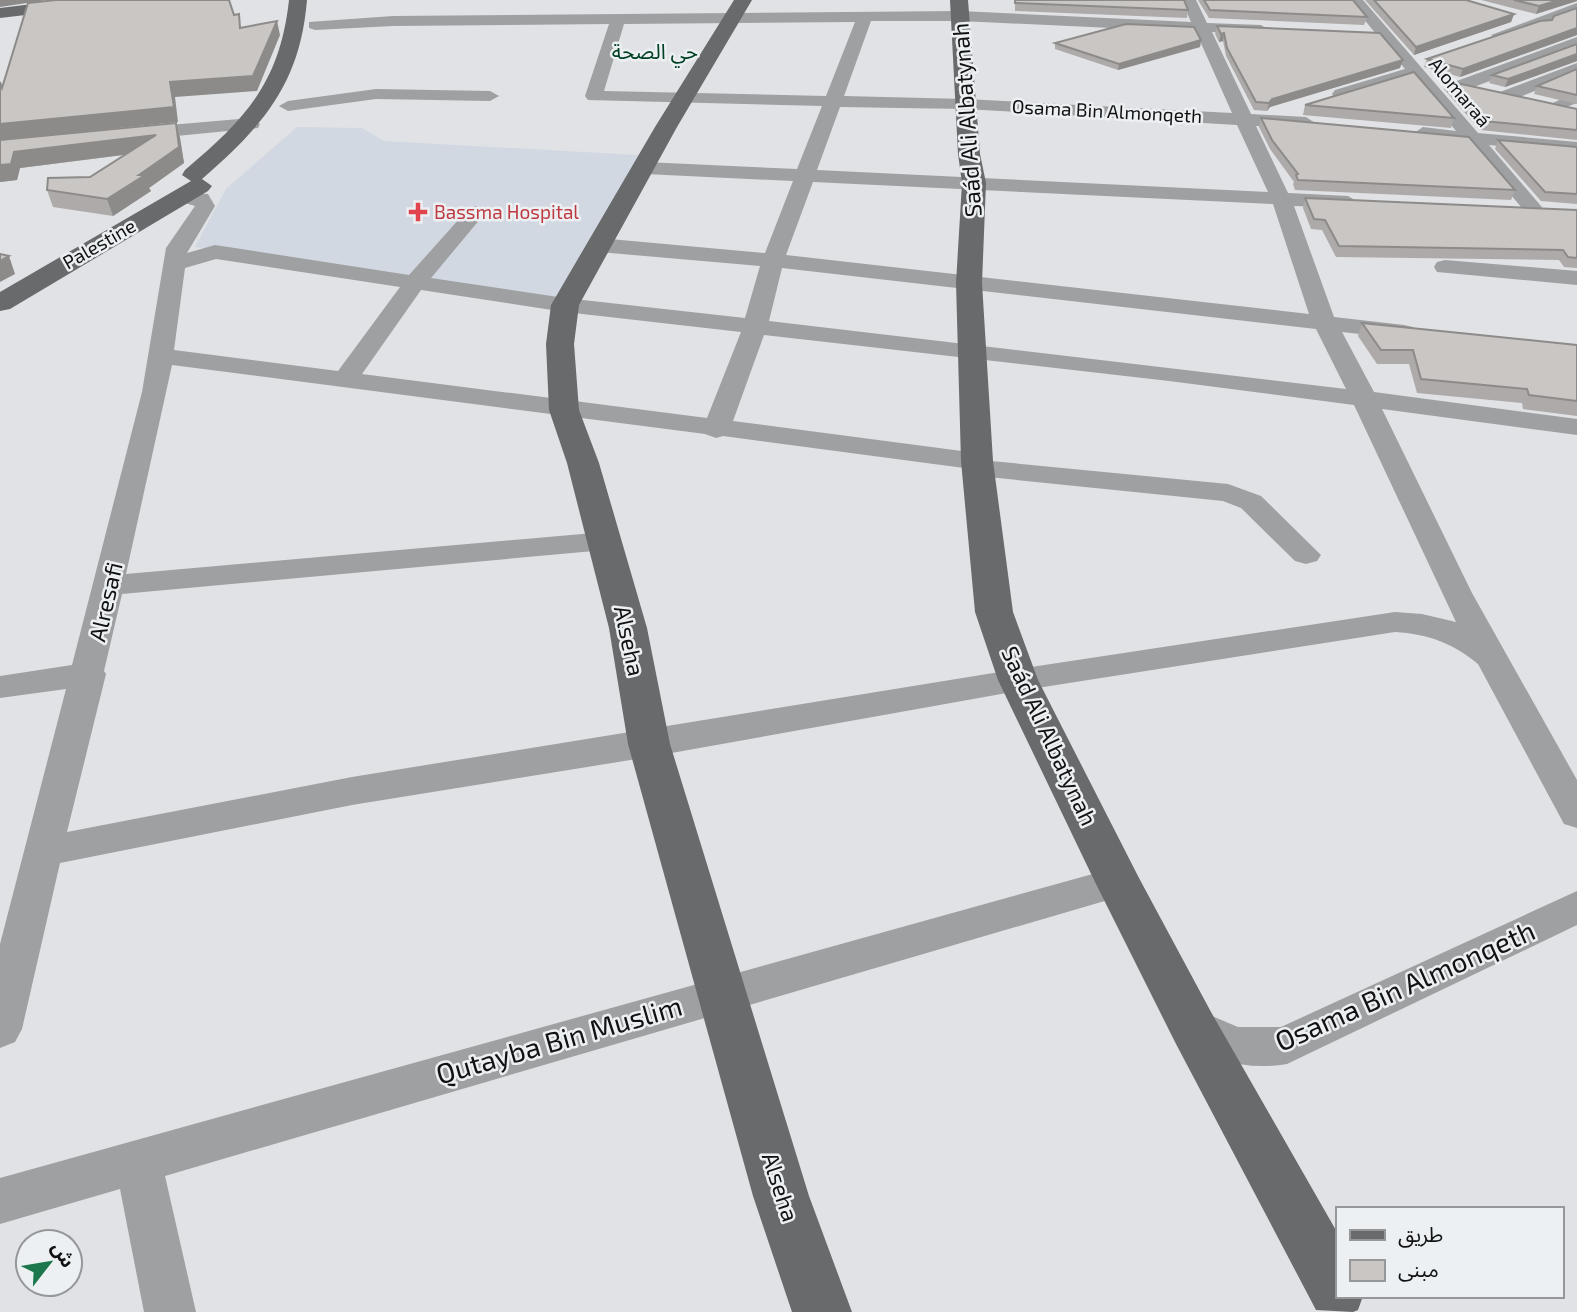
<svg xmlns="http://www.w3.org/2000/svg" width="1577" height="1312" viewBox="0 0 1577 1312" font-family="'Exo 2','Noto Sans Arabic',sans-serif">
  <rect width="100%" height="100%" fill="#e0e2e5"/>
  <!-- built -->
  <polygon fill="#d1d8e1" points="297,127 362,128 384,141 655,156 572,299 195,247 226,189"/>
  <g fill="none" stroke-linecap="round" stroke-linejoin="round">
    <!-- minor -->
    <g fill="#9fa0a1" fill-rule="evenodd">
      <path d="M1182 0H1196L1207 23 1261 25 1269 30 1261 35 1212 32 1251 114 1306 117 1315 123 1306 129 1256 126 1288 193 1348 196 1358 202 1348 208 1294 206 1334 317 1404 325 1413 327 1416 332 1413 337 1404 339 1342 332 1374 392 1577 419V435L1382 409 1472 593 1577 780V828L1564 824 1478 664C1453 643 1428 634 1395 632L1018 691 649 757 352 805 60 863 22 1029 15 1042 0 1048V944L66 689 0 698V676L72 665 142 392 166 248 195 206 175 200 172 196 175 192 208 194 215 206 187 253 215 245 409 275 469 208 476 206 486 212 431 278 565 298 745 318 760 266 599 252 588 245 599 238 765 253 793 181 645 174 635 168 645 162 797 169 822 106 588 100 585 96 609 24 393 26 315 30 309 28V22L393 16 960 11 1191 22ZM871 21H960L1196 32 1232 113 965 99 844 96ZM855 22 826 96 604 91 624 24ZM840 107 965 109 1237 125 1268 192 817 170ZM813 182 1273 204 1309 314 786 255ZM216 259 400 287 338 371 174 350 185 268ZM782 268 1316 329 1346 389 769 321ZM421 290 565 312 741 332 707 418 362 374ZM764 335 1169 381 1354 405 1456 622 1422 614 1395 612 1018 669 352 777 67 832 106 674 104 671 122 594 605 550 616 547 620 541 616 535 605 532 126 574 172 365 705 434 716 438 723 436 964 468 968 474 978 476 1223 501 1241 508 1295 561 1306 564 1317 561 1321 555 1261 496 1228 484 991 461 987 455 977 453 733 421Z"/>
      <polygon points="1348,0 1363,0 1478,133 1577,142 1577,154 1489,145 1541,206 1544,210 1541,214 1527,214 1467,143 1416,137 1414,133 1423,127 1456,131 1412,78 1347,98 1335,98 1332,94 1335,90 1405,69"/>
      <polygon points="1577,3 1577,13 1505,38 1499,40 1491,35"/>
      <polygon points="1577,37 1577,48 1466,90 1454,90 1451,86 1454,82"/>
      <polygon points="1577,63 1577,74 1512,100 1506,101 1497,96 1500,92"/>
      <polygon points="376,89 490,91 499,96 490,101 376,99 288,111 279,106 288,101"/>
      <polygon points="1577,92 1577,103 1553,112 1544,107"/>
      <polygon points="251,118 260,124 258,128 135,140 126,134 135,128"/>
      <polygon points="1445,260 1577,271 1577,285 1437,272 1434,267 1437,262"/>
      <polygon points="1118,867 1132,871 1138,882 1132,893 165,1176 196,1312 144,1312 120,1189 0,1224 0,1178"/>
      <path d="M1577 891V925L1287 1064C1247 1071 1212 1060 1178 1040L1171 1027 1178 1014 1193 1008 1238 1027H1281Z"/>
    </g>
    <!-- major -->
    <g fill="#686a6c" fill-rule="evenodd">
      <polygon points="66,0 119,0 110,5 0,18 0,8"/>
      <path d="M289 0H307C300 84 263 126 202 179L212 186 208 191 10 309 0 311V292L191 181 182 175 185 170C246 119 280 82 289 0Z"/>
      <polygon points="734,0 752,0 677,127 579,305 574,344 579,410 599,463 647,628 670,744 809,1196 852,1312 792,1312 753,1196 628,744 609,628 567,463 549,410 546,344 551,305 655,127"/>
      <polygon points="950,0 968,0 980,154 986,183 982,283 993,461 1013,612 1038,680 1139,878 1211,1012 1337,1232 1337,1296 1363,1296 1358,1310 1353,1312 1316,1310 1175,1042 1095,882 998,680 975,612 961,461 956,283 962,183 958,154"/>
    </g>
  </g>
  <!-- wall -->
  <g fill="#adaaa9">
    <polygon points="1015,0 1188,10 1187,18 1015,11"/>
    <polygon points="1198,0 1353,0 1367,17 1364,25 1209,18"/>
    <polygon points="1365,0 1466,0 1514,14 1511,22 1414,55"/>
    <polygon points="1481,0 1577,0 1577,1 1536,14"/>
    <polygon points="1577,8 1577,35 1460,77 1424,67 1427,59 1552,20"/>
    <polygon points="1217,26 1400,68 1270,107 1267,111 1254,110 1226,56 1223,41 1219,42 1215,34"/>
    <polygon points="1201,40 1200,47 1118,70 1055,49 1055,43"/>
    <polygon points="1577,44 1577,61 1505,87 1489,83 1492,75"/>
    <polygon points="1577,69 1577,104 1534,94 1537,86"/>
    <polygon points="1447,81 1577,109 1577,140 1480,130 1444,89"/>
    <polygon points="1305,105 1454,118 1451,128 1303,115"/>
    <polygon points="1261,118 1515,190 1511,200 1295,190 1293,184 1294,182 1270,149 1259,127"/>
    <polygon points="176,123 180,138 184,163 149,188 151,191 113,216 53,207 47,190 90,177 124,155 20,168 17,180 0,182 0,140"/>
    <polygon points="1498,140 1577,147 1577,204 1541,201 1495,149"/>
    <polygon points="1305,198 1577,210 1577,268 1564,267 1559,260 1336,257 1322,230 1311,229 1303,208"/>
    <polygon points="1362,323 1577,345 1577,416 1523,409 1522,403 1417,393 1409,364 1377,364 1358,336"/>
  </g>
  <!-- shaded-wall -->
  <g fill="#8d8b89">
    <polygon points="0,0 47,0 0,7"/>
    <polygon points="1559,0 1577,0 1577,1 1536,14 1539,6"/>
    <polygon points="1514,14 1511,22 1414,55 1416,47"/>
    <polygon points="277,21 280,35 257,91 175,97 178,122 0,140 0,124 170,82"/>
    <polygon points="1577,28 1577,35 1460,77 1463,69"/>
    <polygon points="1224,33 1223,41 1219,42 1221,34"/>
    <polygon points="1201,40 1200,47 1118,70 1119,64"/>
    <polygon points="1577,54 1577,61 1505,87 1508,79"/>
    <polygon points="1403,60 1400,68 1270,107 1267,111 1269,103 1272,99"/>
    <polygon points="176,123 180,138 184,163 149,188 151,191 113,216 107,199"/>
    <polygon points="156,135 161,150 20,168 17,180 0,182 0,165 14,152"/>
    <polygon points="9,256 15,274 0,282 0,261"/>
  </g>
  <!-- building -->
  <g fill="#c9c6c4" stroke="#8d8b89" stroke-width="2">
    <polygon points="56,0 229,0 234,15 239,14 240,28 277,21 253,76 170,82 174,107 0,124 0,82 2,88 28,3"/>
    <polygon points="1015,0 1184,0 1188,10 1015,3"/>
    <polygon points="1204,0 1353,0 1367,17 1210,10"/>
    <polygon points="1374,0 1466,0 1514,14 1416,47"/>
    <polygon points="1514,0 1559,0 1539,6"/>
    <polygon points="1577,8 1577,28 1463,69 1427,59 1540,21 1552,20 1554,16"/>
    <polygon points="1126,24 1194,27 1201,40 1119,64 1055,43"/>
    <polygon points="1217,26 1380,33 1403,60 1272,99 1269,103 1256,102 1227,48 1224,33 1221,34"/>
    <polygon points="1577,44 1577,54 1508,79 1492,75"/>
    <polygon points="1577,69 1577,95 1537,86"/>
    <polygon points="1414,72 1454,118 1305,105"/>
    <polygon points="1447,81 1577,109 1577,130 1483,121"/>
    <polygon points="1261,118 1469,137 1515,190 1298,180 1296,175 1298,174 1272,140"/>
    <polygon points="176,123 179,147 139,175 145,175 107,199 47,190 48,178 90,177 156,135 14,152 11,164 0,165 0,140"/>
    <polygon points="1498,140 1577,147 1577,194 1545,192"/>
    <polygon points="1305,198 1577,210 1577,258 1568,257 1563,250 1339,246 1325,220 1314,219"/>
    <polygon points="0,254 9,256 0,261"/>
    <polygon points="1362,323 1577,345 1577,401 1529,395 1527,389 1421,379 1413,350 1381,350"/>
  </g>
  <!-- markers -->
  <path fill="#e0444e" stroke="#edf0f2" stroke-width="2.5" d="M414.5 201.5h7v7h7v7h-7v7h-7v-7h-7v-7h7z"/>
  <g text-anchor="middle" stroke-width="5" stroke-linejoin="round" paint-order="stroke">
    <!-- far-street labels -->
    <g font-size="19" fill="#111213" stroke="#edf0f2">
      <text transform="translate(1460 92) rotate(50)" y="7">Alomaraá</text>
      <text transform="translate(1107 111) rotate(3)" y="7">Osama Bin Almonqeth</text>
      <text transform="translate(99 244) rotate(-30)" y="7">Palestine</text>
    </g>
    <!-- far-health labels -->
    <g font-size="19" fill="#be3a42" stroke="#edf0f2" text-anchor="start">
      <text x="434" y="219">Bassma Hospital</text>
    </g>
    <!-- far-neighbourhood labels -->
    <g font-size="21" fill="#004124" stroke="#edf0f2">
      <text x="655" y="59">حي الصحة</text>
    </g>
    <!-- street labels -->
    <g font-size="23" fill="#111213" stroke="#edf0f2">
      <text transform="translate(967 120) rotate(-94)" y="8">Saád Ali Albatynah</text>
      <text transform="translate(106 602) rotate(-77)" y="8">Alresafi</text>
      <text transform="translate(629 641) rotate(78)" y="8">Alseha</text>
      <text transform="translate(1049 736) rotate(65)" y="8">Saád Ali Albatynah</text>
      <text transform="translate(780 1187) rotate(72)" y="8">Alseha</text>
    </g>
    <!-- near-street labels -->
    <g font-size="28" fill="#111213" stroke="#edf0f2">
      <text transform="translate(1405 986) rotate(-24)" y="10">Osama Bin Almonqeth</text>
      <text transform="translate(559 1040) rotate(-16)" y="10">Qutayba Bin Muslim</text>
    </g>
  </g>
  <!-- legend -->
  <rect x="1336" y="1207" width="228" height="91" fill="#edf0f2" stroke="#959799" stroke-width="2"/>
  <rect x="1350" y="1230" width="35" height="10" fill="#686a6c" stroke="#959799" stroke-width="2"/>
  <text x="1398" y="1242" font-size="21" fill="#111213">طريق</text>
  <rect x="1350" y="1260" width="35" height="21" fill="#c9c6c4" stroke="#959799" stroke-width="2"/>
  <text x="1398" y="1277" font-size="21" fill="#111213">مبنى</text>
  <!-- north arrow -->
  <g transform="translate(49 1263) rotate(59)"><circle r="33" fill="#edf0f2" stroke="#959799" stroke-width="2"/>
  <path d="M0-5L12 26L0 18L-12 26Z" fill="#1d774c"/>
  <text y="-10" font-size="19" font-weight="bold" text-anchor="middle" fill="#111213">ش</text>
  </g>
</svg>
